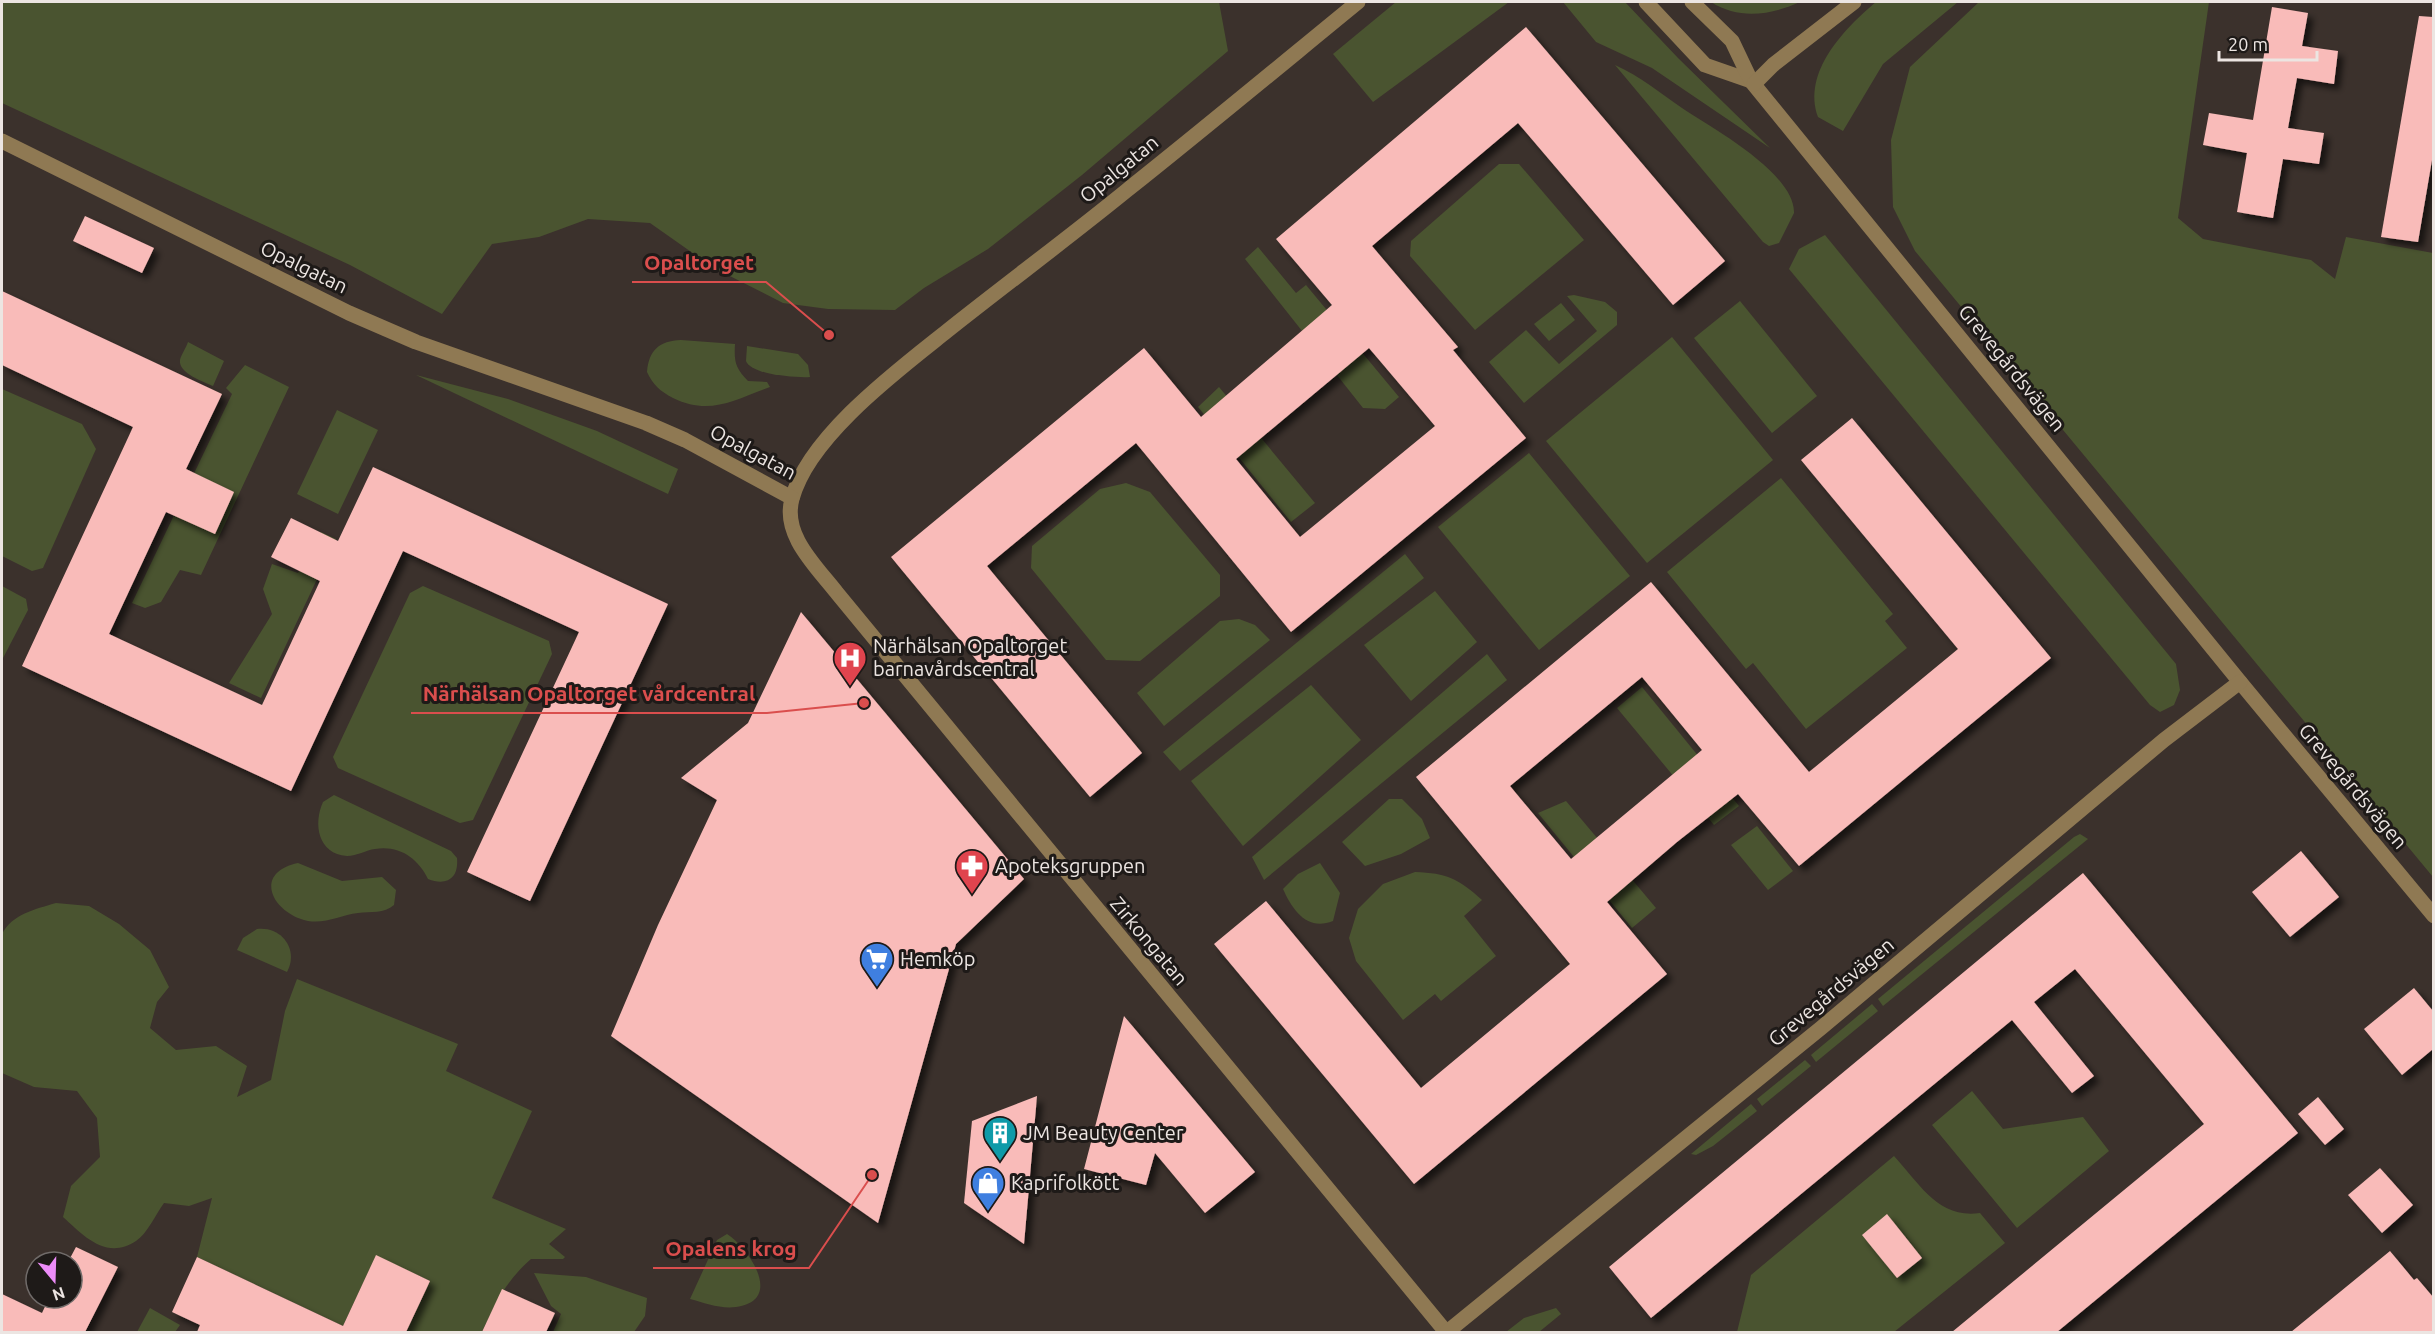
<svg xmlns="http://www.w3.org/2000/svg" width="2435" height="1334" viewBox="0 0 2435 1334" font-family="Ubuntu,sans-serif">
  <defs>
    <filter id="shadow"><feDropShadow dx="5.5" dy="5.5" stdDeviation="3" flood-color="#0009"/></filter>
  </defs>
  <rect width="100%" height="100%" fill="#3b312c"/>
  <!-- green -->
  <g fill="#4a5430">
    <polygon points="2,2 1219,2 1228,51 1082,175 988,249 924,288 895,310 828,309 783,303 714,268 650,223 588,219 539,237 492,244 442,314 350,265 2,103"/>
    <polygon points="1396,2 1509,2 1373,102 1333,54"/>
    <polygon points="1563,2 1625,2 1678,58 1770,148 1652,68 1596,42"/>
    <path d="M1711 2H1800C1771 15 1739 20 1711 2Z"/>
    <path d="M1876 2H1958L1883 64 1843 131 1818 117C1802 72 1844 29 1876 2Z"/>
    <polygon points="1979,2 2209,2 2178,218 2203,239 2311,260 2335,279 2346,237 2433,253 2433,877 1915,251 1893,207 1891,140 1910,67"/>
    <path d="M1615 65C1640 76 1660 93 1682 108 1712 128 1795 173 1794 213L1779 243 1769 246 1763 242Z"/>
    <polygon points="1499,164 1519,164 1584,240 1475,330 1410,256 1411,241"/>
    <polygon points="1825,235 2176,664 2180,690 2174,705 2160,712 2150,705 1789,269 1799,249"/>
    <polygon points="1258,247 1296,293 1306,285 1399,397 1385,409 1363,408 1245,259"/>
    <polygon points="1574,295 1605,302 1617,312 1617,325 1524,403 1489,362 1526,330 1559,364 1597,331 1567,296"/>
    <polygon points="1740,301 1817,396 1772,433 1694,338"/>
    <polygon points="1561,303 1575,320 1549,341 1534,324"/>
    <polygon points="1672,337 1773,460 1647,563 1546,441"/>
    <path d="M681 340 735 344C734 361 735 368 748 381L767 382 770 387C734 400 710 416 673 398 660 391 653 385 647 372 649 350 659 341 681 340Z"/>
    <path d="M188 342 224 361 213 386C204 382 178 373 180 360 181 355 186 348 188 342Z"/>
    <path d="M747 346 798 354 808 365 810 377C798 378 751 375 746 361Z"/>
    <polygon points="245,365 289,387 201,575 180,570 161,602 145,608 132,603 232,394 226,388"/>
    <polygon points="416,375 508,399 597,431 678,469 668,494"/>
    <polygon points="1219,387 1315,503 1291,522 1198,407"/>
    <polygon points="2,389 82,424 96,449 43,568 32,571 2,556"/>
    <polygon points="337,410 378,430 338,514 297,494"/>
    <polygon points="1529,453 1630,576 1539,650 1438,527"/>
    <polygon points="1781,478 1893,614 1885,621 1907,648 1806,729 1753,663 1746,669 1667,572"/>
    <polygon points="1126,483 1150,492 1220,575 1220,596 1140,661 1106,660 1031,568 1032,546 1100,489"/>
    <polygon points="321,532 336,539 261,698 229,683 272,614 263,589 272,564 298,573"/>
    <polygon points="1405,554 1424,578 1180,771 1163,752"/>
    <polygon points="2,586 26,599 28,610 2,660"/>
    <polygon points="423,586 549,641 552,654 473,820 460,823 338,768 333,757 410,593"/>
    <polygon points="1435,591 1477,642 1411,701 1364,645"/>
    <polygon points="1239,619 1255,625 1270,640 1164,726 1137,693 1220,621"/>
    <polygon points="1487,654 1507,680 1264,880 1252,857"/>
    <polygon points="1311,685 1361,740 1243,846 1191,781"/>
    <polygon points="1642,687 1739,806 1714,825 1617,708"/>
    <path d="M334 795 451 851 457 858C459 879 446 886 428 879 418 858 399 845 375 849 366 850 357 856 347 856 318 854 313 824 323 802Z"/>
    <polygon points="1389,799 1402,799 1422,819 1430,838 1401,854 1365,866 1342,842"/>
    <polygon points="1566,801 1656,908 1632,928 1538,813"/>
    <polygon points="1757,826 1793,871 1768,890 1731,845"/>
    <polygon points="2080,834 2088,839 1883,1006 1878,999 2074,837"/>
    <path d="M298 863 342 881 382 877 396 890 394 905C384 914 371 911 358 913 341 915 326 924 308 921 272 913 252 873 298 863Z"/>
    <path d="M1320 863 1340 893 1333 921C1307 931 1293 911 1283 889L1298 874Z"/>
    <path d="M1415 872C1447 873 1459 879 1482 900L1464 916 1496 956 1441 1001 1435 994 1403 1020 1356 961 1349 938 1358 909 1383 884Z"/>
    <path d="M56 903 89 906 119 924 150 950 169 987 157 1002 150 1028 176 1050 216 1046 247 1066 237 1097 271 1080 285 1011 297 979 458 1044 446 1071 532 1111 492 1198 566 1229 549 1244 565 1257 563 1259H531C506 1281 496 1302 482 1332H406L430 1281 376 1256 343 1326 197 1257 212 1198 189 1206 164 1203C156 1214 147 1234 136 1241 106 1261 83 1235 63 1217L71 1186 100 1157 97 1118 77 1091 34 1087 2 1073V934C12 914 36 909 56 903Z"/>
    <path d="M257 929C282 926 299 950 287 972L237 950 243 938Z"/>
    <polygon points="1872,1004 1878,1011 1816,1062 1811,1055"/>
    <polygon points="1805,1060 1811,1066 1762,1106 1757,1099"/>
    <polygon points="1972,1091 2003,1129 2083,1117 2109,1151 2017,1228 1932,1125"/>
    <polygon points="1751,1104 1757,1111 1713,1146 1696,1155 1691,1154"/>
    <path d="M1894 1156C1920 1184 1938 1219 1980 1213L2005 1243 1894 1332H1737L1751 1275Z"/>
    <path d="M727 1234C750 1249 784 1301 736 1307 720 1309 705 1303 690 1299L717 1240Z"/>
    <polygon points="534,1273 586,1277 647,1298 645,1316 634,1332 553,1332 561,1314 551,1306"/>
    <polygon points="150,1308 180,1325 175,1332 137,1332"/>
    <polygon points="1556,1308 1561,1314 1539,1332 1506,1332 1524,1318"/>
  </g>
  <!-- building -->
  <g fill="#f9bbb9" fill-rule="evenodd" filter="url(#shadow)">
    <polygon points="2272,7 2308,13 2302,46 2338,51 2334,84 2297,78 2288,128 2324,133 2319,164 2283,159 2273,218 2237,212 2247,153 2203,145 2209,113 2253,120"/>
    <polygon points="2419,16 2433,17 2433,154 2418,242 2381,237"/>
    <path d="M1526 27 1725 261 1673 305 1518 123 1372 246 1458 347 1453 350 1526 438 1291 632 1136 443 987 566 1142 753 1090 797 891 557 1144 348 1201 417 1332 305 1276 239ZM1369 348 1435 426 1300 537 1236 459Z"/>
    <polygon points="85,216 154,248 142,273 73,241"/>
    <polygon points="2,291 222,394 186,469 234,492 215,534 166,512 109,634 262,705 320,581 271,557 291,518 338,541 373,467 668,604 530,901 467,872 579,632 403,551 291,791 22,666 133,427 2,365"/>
    <path d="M1852 418 2051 658 1799 866 1738 794 1677 842 1607 902 1667 974 1414 1184 1214 944 1266 901 1421 1088 1570 964 1416 777 1651 582 1809 772 1958 649 1801 460ZM1642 677 1702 750 1571 859 1510 786Z"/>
    <polygon points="801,612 1024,879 956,944 878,1223 611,1036 658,925 717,800 681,778 748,723"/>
    <polygon points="2301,851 2339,897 2290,937 2252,892"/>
    <polygon points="2083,873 2298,1133 2057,1332 1952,1332 2204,1124 2075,969 2034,1002 2094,1076 2072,1093 2012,1020 1651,1318 1609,1267"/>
    <polygon points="2414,988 2433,1011 2433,1049 2402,1075 2364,1029"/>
    <polygon points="1124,1016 1255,1172 1205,1213 1155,1153 1146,1185 1084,1169"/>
    <polygon points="1037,1096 1024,1244 964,1203 972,1121"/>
    <polygon points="2318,1097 2344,1129 2325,1145 2298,1114"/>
    <polygon points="2380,1168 2413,1205 2382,1233 2348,1195"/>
    <polygon points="1887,1214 1922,1258 1897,1278 1862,1235"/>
    <polygon points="76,1247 118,1267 85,1332 2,1332 2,1294 42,1313 49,1298 72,1298 72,1262 68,1262"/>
    <polygon points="2390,1251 2414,1280 2417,1278 2433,1297 2433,1332 2291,1332"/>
    <polygon points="376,1255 430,1281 406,1332 197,1332 200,1325 172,1312 197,1257 343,1326"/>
    <polygon points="502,1289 555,1313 546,1332 482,1332"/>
  </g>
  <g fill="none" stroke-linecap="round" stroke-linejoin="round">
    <!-- minor -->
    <g stroke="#8f7953" stroke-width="15">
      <path d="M1358 2C1281 65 1204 129 1126 191 1067 239 1006 284 947 331 898 370 808 437 792 499 782 535 816 566 837 593L1446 1332"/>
      <polyline points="1646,2 1705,65 1751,81"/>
      <polyline points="1692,2 1732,41 1751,81 2240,682 2434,916"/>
      <polyline points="1754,84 1773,65 1854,2"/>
      <polyline points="2,141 349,313 416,342 646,423 685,440 792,498"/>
      <polyline points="1447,1332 1821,1028 2164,740 2240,682"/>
    </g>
  </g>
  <!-- icons -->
  <defs>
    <g id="hospital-pin" transform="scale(1.725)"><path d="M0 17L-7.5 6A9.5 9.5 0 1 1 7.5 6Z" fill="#e0444e" stroke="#1e1a18"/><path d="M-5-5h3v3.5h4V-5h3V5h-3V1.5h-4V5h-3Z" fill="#fff"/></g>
    <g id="pharmacy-pin" transform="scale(1.725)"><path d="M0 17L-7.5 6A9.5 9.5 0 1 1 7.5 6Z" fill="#e0444e" stroke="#1e1a18"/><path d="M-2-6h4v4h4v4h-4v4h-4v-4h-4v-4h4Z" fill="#fff"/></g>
    <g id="supermarket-pin" transform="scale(1.725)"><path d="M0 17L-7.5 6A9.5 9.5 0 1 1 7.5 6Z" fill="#3f7fe0" stroke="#1e1a18"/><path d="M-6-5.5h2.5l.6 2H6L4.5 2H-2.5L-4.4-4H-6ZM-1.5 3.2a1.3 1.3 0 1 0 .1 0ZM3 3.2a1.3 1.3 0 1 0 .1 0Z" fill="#fff"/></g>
    <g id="building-pin" transform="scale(1.725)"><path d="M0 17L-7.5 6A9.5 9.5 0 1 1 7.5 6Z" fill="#0f9aa8" stroke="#1e1a18"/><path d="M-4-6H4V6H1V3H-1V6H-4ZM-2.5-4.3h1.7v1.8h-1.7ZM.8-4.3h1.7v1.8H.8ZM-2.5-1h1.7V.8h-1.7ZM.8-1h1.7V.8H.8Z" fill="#fff"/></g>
    <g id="shop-pin" transform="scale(1.725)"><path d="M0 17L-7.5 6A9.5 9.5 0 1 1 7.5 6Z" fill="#3f7fe0" stroke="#1e1a18"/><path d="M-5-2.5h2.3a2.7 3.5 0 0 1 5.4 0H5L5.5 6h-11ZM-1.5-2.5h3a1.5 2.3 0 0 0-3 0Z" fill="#fff"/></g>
  </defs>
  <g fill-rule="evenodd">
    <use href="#hospital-pin" x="850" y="658"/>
    <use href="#pharmacy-pin" x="972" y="866"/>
    <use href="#supermarket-pin" x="877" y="959"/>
    <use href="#building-pin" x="1000" y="1133"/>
    <use href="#shop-pin" x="988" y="1183"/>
  </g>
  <g text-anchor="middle" stroke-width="6" stroke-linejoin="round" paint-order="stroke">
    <!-- street labels -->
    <g font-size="20" fill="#ece5e2" stroke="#1e1a18">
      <text transform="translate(1119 169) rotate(-39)" y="7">Opalgatan</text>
      <text transform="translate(304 267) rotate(26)" y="7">Opalgatan</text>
      <text transform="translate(2012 368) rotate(51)" y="7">Grevegårdsvägen</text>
      <text transform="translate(753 452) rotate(28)" y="7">Opalgatan</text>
      <text transform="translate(2353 786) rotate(50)" y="7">Grevegårdsvägen</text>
      <text transform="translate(1149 941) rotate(50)" y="7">Zirkongatan</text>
      <text transform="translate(1831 992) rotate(-40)" y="7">Grevegårdsvägen</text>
    </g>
    <!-- poi labels -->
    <g font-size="20" fill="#ece5e2" stroke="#1e1a18" text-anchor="start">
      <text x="873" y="653">Närhälsan Opaltorget<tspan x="873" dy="23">barnavårdscentral</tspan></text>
      <text x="995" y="873">Apoteksgruppen</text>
      <text x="900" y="966">Hemköp</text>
      <text x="1023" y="1140">JM Beauty Center</text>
      <text x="1011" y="1190">Kaprifolkött</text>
    </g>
  </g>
  <!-- callouts -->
  <path fill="none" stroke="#da4e4d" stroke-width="2" d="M829 335L766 282H632M864 703L767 713H411M872 1175L809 1268H653"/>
  <g fill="#da4e4d" stroke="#1e1a18" stroke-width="2">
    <circle cx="829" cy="335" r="6"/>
    <circle cx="864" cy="703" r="6"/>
    <circle cx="872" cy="1175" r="6"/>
  </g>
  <g font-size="21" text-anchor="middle" font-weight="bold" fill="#da4e4d" stroke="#1e1a18" stroke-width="6" stroke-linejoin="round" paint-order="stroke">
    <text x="699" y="270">Opaltorget</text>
    <text x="589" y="701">Närhälsan Opaltorget vårdcentral</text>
    <text x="731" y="1256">Opalens krog</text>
  </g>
  <!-- border -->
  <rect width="2435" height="1334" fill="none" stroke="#ece5e2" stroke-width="6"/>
  <!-- north arrow -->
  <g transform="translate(54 1280) rotate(161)"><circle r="28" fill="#1e1a18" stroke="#706b69" stroke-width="1.5"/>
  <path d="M0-4.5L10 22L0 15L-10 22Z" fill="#ed8cf9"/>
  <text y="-9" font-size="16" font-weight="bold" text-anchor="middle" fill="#ece5e2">N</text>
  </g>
  <!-- scale -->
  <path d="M2219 51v9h98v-9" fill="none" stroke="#ece5e2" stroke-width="3"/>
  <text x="2228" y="51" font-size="18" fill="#ece5e2" stroke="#1e1a18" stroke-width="4.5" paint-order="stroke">20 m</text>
</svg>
